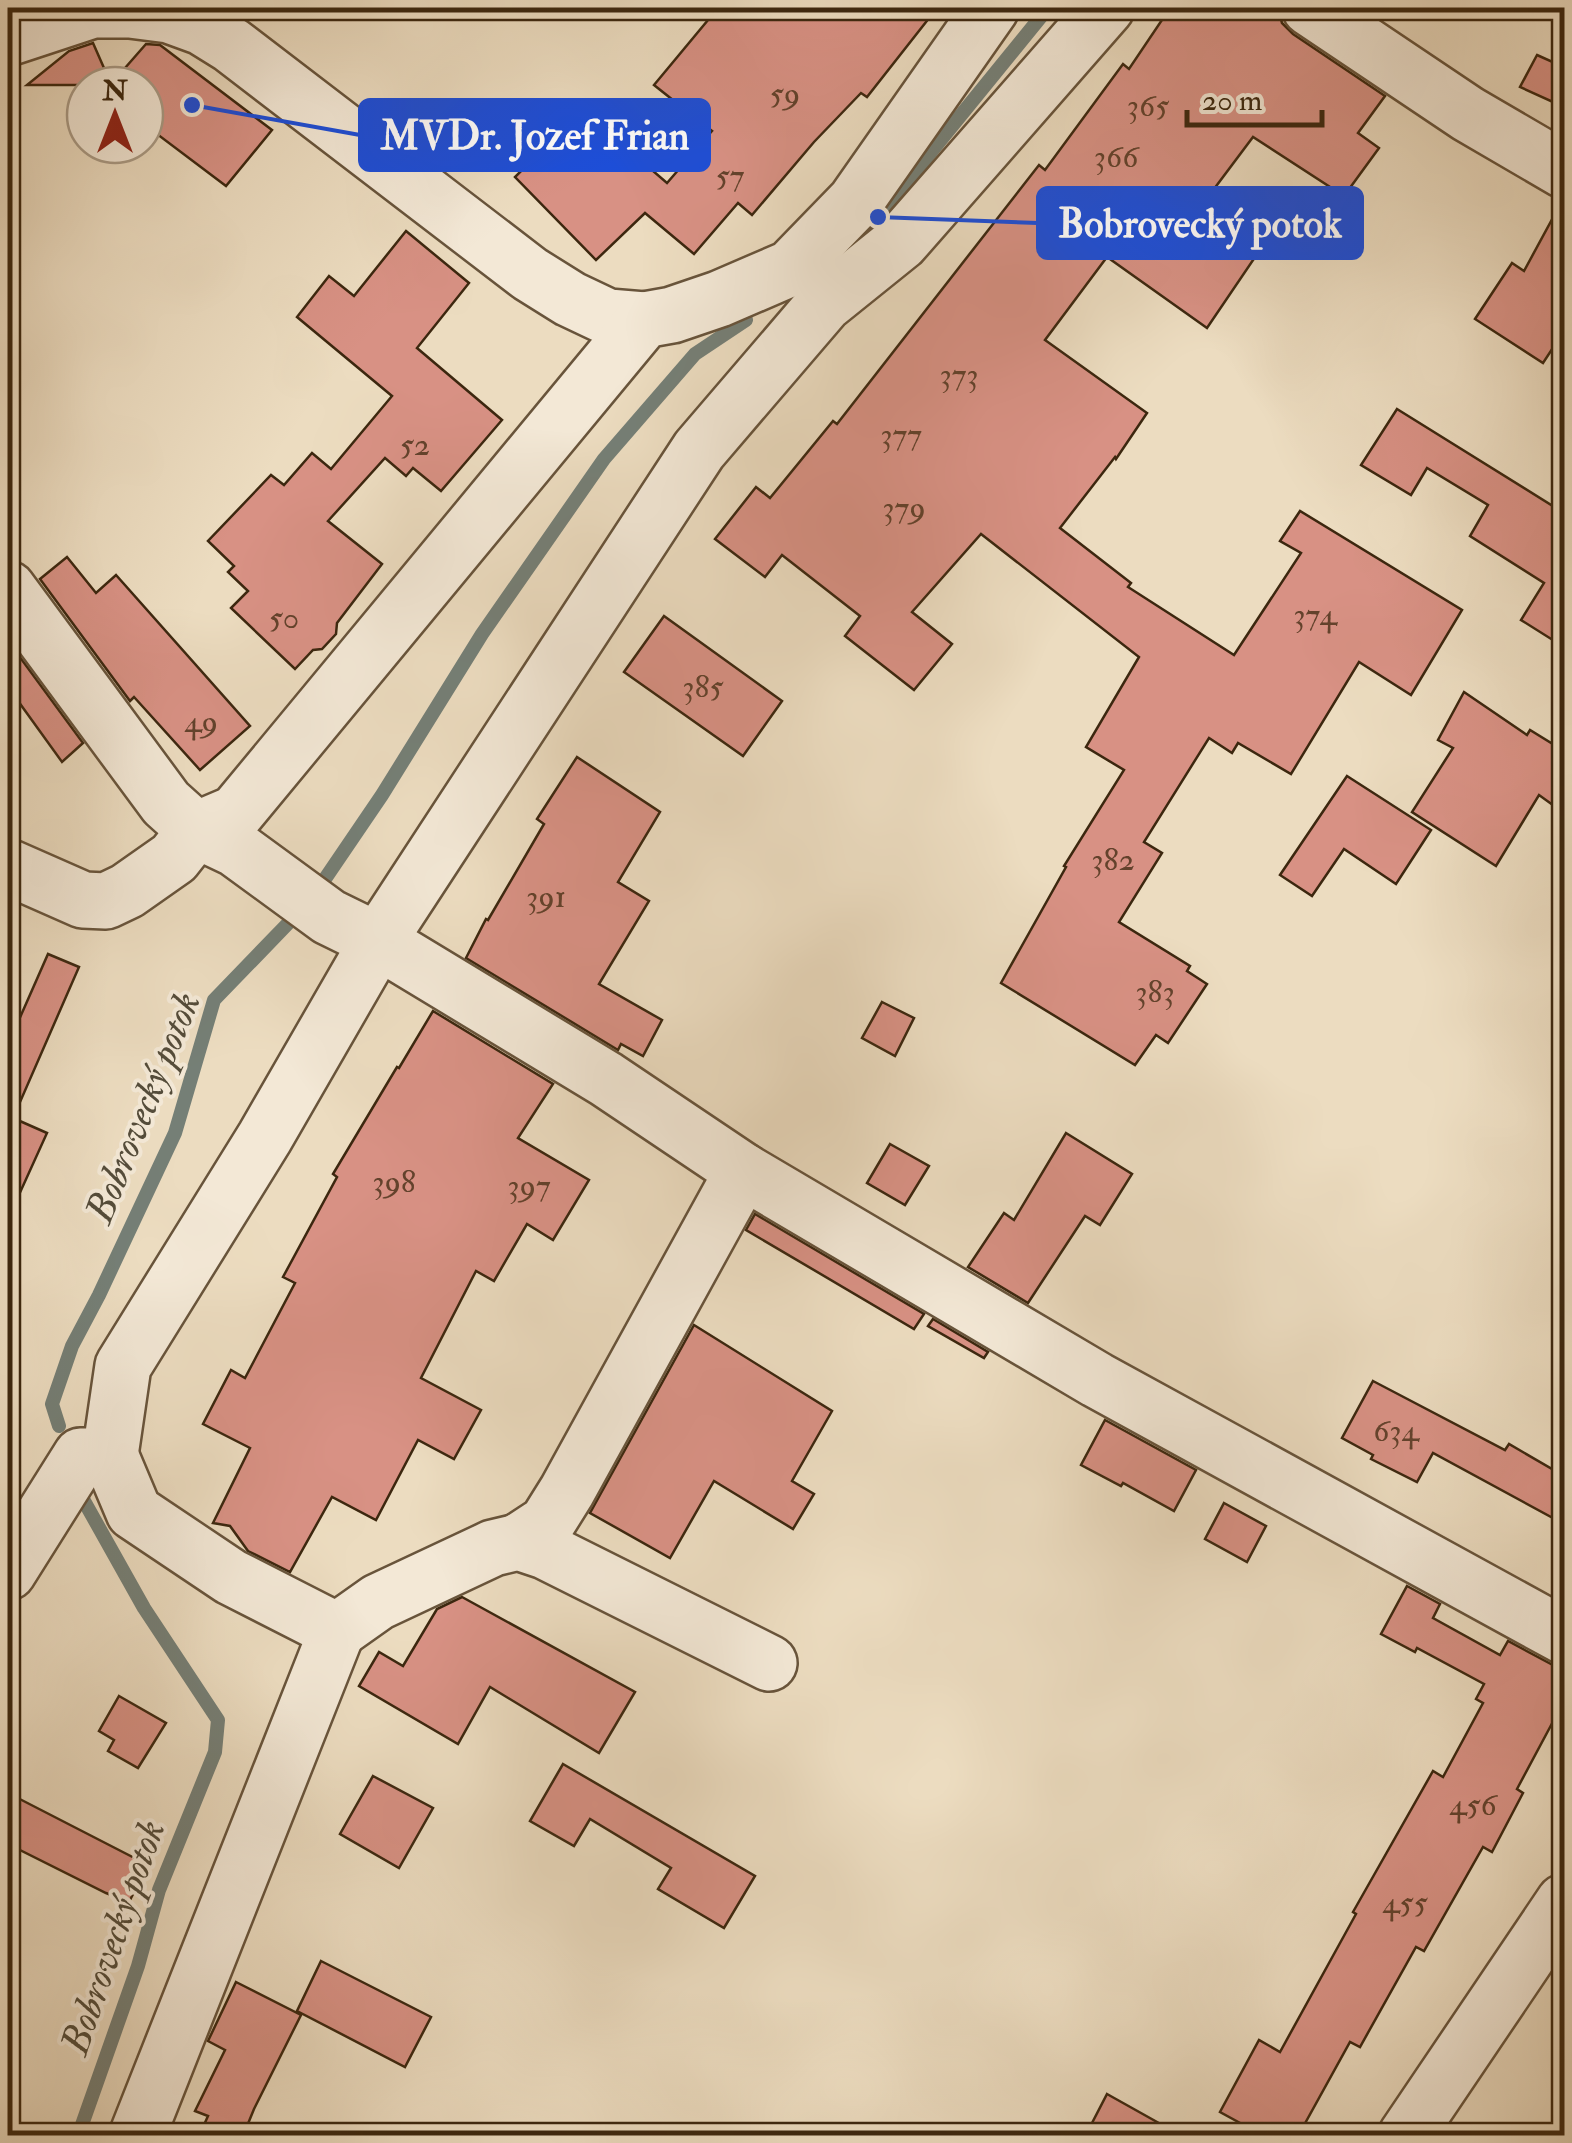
<svg xmlns="http://www.w3.org/2000/svg" width="1572" height="2143" viewBox="0 0 1572 2143" font-family="'IM FELL Double Pica',serif">
  <rect width="100%" height="100%" fill="#ecdcc0"/>
  <filter id="stains"><feTurbulence type="fractalNoise" baseFrequency=".002" numOctaves="4"/><feColorMatrix values="0 0 0 0 .2 0 0 0 0 .09 0 0 0 0 .02 0 0 0 .5 -.17"/></filter>
  <radialGradient id="worn" r=".72"><stop offset=".6" stop-color="#630" stop-opacity="0"/><stop offset="1" stop-color="#630" stop-opacity=".3"/></radialGradient>
  <g fill="none" stroke-linecap="round" stroke-linejoin="round">
    <!-- stream -->
    <g stroke="#757f76" stroke-width="14">
      <polyline points="864,230 878,217 1048,8"/>
      <polyline points="314,895 382,795 482,634 604,459 695,354 746,320"/>
      <polyline points="59,1426 52,1404 72,1346 99,1295 175,1133 214,1000 300,911"/>
      <polyline points="78,2136 138,1966 159,1890 215,1752 218,1720 144,1608 84,1501"/>
    </g>
  </g>
  <!-- building -->
  <g fill="#d89184" stroke="#3c270f" stroke-width="2.5">
    <polygon points="718,8 937,8 867,97 861,93 814,142 752,215 738,203 694,254 645,213 596,260 515,177 541,151 549,160 588,115 667,183 712,131 654,85"/>
    <polygon points="1170,8 1278,8 1282,23 1293,34 1385,96 1358,133 1379,148 1344,196 1253,137 1208,197 1268,238 1207,328 1107,257 1045,340 1147,413 1116,459 1115,457 1060,528 1131,583 1128,587 1234,655 1301,553 1280,541 1300,511 1462,610 1411,695 1359,662 1291,774 1238,743 1232,753 1209,738 1144,842 1162,853 1119,922 1190,966 1187,971 1207,984 1168,1043 1156,1035 1135,1065 1001,983 1066,867 1064,866 1124,770 1086,747 1139,657 981,534 912,612 952,644 914,690 845,636 860,616 782,555 765,577 715,539 756,487 770,498 833,421 837,424 1039,165 1045,170 1123,64 1129,69"/>
    <polygon points="93,43 111,84 146,44 160,45 272,130 226,186 145,125 145,85 27,85 69,51"/>
    <polygon points="1537,55 1564,67 1564,107 1520,87"/>
    <polygon points="1562,201 1564,201 1564,331 1543,363 1475,319 1512,263 1524,271"/>
    <polygon points="406,231 469,283 417,348 502,420 441,491 413,468 406,476 385,458 328,521 382,564 337,623 336,634 322,649 313,650 295,669 231,608 248,591 228,572 234,566 208,541 271,475 284,485 312,453 331,469 392,396 297,317 329,276 354,296"/>
    <polygon points="1397,409 1564,513 1564,647 1521,620 1544,583 1470,536 1488,505 1427,468 1411,495 1361,465"/>
    <polygon points="67,557 96,593 116,575 250,726 200,770 134,697 130,701 40,579"/>
    <polygon points="664,616 782,701 743,756 624,672"/>
    <polygon points="8,641 83,743 62,762 8,687"/>
    <polygon points="1464,692 1527,735 1530,730 1564,751 1564,813 1539,795 1496,866 1412,812 1453,748 1438,740"/>
    <polygon points="577,757 660,812 618,882 649,901 599,984 662,1020 643,1056 621,1044 618,1050 466,958 486,919 488,920 544,824 537,819"/>
    <polygon points="1347,776 1431,830 1396,884 1344,849 1312,896 1280,875"/>
    <polygon points="48,954 79,967 13,1118 47,1133 8,1219 8,1017 18,1022"/>
    <polygon points="882,1002 914,1018 895,1056 862,1038"/>
    <polygon points="433,1011 553,1084 518,1138 589,1180 553,1240 527,1224 494,1281 476,1271 421,1378 481,1410 454,1459 418,1440 376,1520 332,1497 290,1572 248,1551 230,1526 213,1523 250,1448 203,1424 231,1370 245,1378 295,1283 283,1277 337,1177 333,1174 397,1067 399,1068"/>
    <polygon points="1066,1133 1132,1174 1100,1225 1085,1216 1028,1303 968,1267 1004,1213 1014,1220"/>
    <polygon points="890,1144 929,1166 905,1205 867,1183"/>
    <polygon points="755,1214 924,1314 914,1329 746,1230"/>
    <polygon points="933,1319 988,1352 984,1358 928,1326"/>
    <polygon points="694,1325 832,1411 792,1481 814,1494 793,1529 714,1481 670,1558 590,1513"/>
    <polygon points="1373,1381 1505,1450 1509,1444 1564,1476 1564,1524 1433,1453 1417,1482 1371,1459 1373,1455 1342,1438"/>
    <polygon points="1105,1420 1196,1470 1174,1511 1123,1483 1121,1486 1081,1465"/>
    <polygon points="1224,1503 1266,1526 1247,1562 1205,1539"/>
    <polygon points="1407,1586 1440,1604 1433,1618 1500,1655 1508,1641 1564,1671 1564,1701 1517,1789 1523,1793 1492,1852 1483,1847 1424,1951 1416,1947 1360,2047 1350,2042 1298,2136 1264,2136 1220,2112 1259,2040 1280,2052 1356,1914 1353,1912 1433,1771 1443,1777 1483,1703 1476,1699 1484,1684 1417,1648 1415,1652 1381,1634"/>
    <polygon points="462,1597 635,1692 599,1753 490,1687 458,1744 359,1686 379,1652 403,1666 437,1609"/>
    <polygon points="119,1696 166,1723 138,1768 108,1751 114,1740 99,1731"/>
    <polygon points="563,1764 755,1876 724,1928 658,1889 671,1868 590,1819 574,1846 530,1821"/>
    <polygon points="373,1776 433,1808 399,1868 340,1834"/>
    <polygon points="8,1793 148,1865 129,1902 106,1893 8,1844"/>
    <polygon points="321,1961 431,2017 405,2067 297,2011"/>
    <polygon points="236,1982 301,2015 254,2109 243,2136 199,2136 208,2116 195,2111 225,2050 208,2041"/>
    <polygon points="1107,2094 1182,2136 1111,2136 1091,2125"/>
  </g>
  <g fill="none" stroke-linecap="round" stroke-linejoin="round">
    <!-- minor casing -->
    <g stroke="#68543b" stroke-width="60">
      <g id="minor">
        <polyline points="1310,8 1468,114 1564,170"/>
        <polyline points="8,38 93,10 130,10 169,15 202,27 231,45 530,274 570,299 608,317 644,320"/>
        <polyline points="8,589 166,803 196,830 236,849 329,917 378,941 606,1079 743,1171 1097,1380 1564,1636"/>
        <polyline points="8,867 83,900 106,901 127,891 174,858 196,830 236,813 644,320 672,315 719,299 791,268 855,202 991,8"/>
        <polyline points="110,1455 134,1512 231,1577 337,1631 137,2136"/>
        <polyline points="518,1542 547,1523 567,1491 743,1171"/>
        <polyline points="8,1572 81,1456 110,1455 123,1366 265,1137 378,941 699,450 824,304 901,242 1106,8"/>
        <polyline points="337,1631 378,1602 493,1548 518,1542 545,1551 769,1663"/>
        <polyline points="1406,2136 1564,1902"/>
      </g>
    </g>
    <!-- minor -->
    <use href="#minor" stroke="#f3e8d6" stroke-width="55"/>
  </g>
  <g text-anchor="middle" stroke-width="8" stroke-linejoin="round" paint-order="stroke">
    <!-- number labels -->
    <g font-size="32" fill="#63422c">
      <text x="785" y="104">59</text>
      <text x="1148" y="116">365</text>
      <text x="1116" y="167">366</text>
      <text x="730" y="186">57</text>
      <text x="959" y="385">373</text>
      <text x="901" y="445">377</text>
      <text x="415" y="455">52</text>
      <text x="904" y="518">379</text>
      <text x="1315" y="625">374</text>
      <text x="284" y="628">50</text>
      <text x="703" y="697">385</text>
      <text x="201" y="732">49</text>
      <text x="1113" y="870">382</text>
      <text x="546" y="907">391</text>
      <text x="1155" y="1002">383</text>
      <text x="394" y="1192">398</text>
      <text x="529" y="1196">397</text>
      <text x="1396" y="1441">634</text>
      <text x="1473" y="1815">456</text>
      <text x="1405" y="1913">455</text>
    </g>
    <!-- water labels -->
    <g font-size="40" font-style="italic" fill="#544c3a" stroke="#f3e8d6">
      <text transform="translate(142 1107) rotate(-68)" y="14">Bobrovecký potok</text>
      <text transform="translate(112 1937) rotate(-71)" y="14">Bobrovecký potok</text>
    </g>
  </g>
  <!-- callouts -->
  <path fill="none" stroke="#1d4ed8" stroke-width="4" d="M192 105L360 135M878 217L1038 223"/>
  <g fill="#1d4ed8" stroke="#f3e8d6" stroke-width="4">
    <circle cx="192" cy="105" r="10"/>
    <circle cx="878" cy="217" r="10"/>
  </g>
  <g fill="#1d4ed8" stroke="#1d4ed8" stroke-width="4">
    <rect x="360" y="100" width="349" height="70" rx="10"/>
    <rect x="1038" y="188" width="324" height="70" rx="10"/>
  </g>
  <g font-size="40" text-anchor="middle" font-weight="bold" fill="#fff">
    <text x="535" y="149">MVDr. Jozef Frian</text>
    <text x="1200" y="237">Bobrovecký potok</text>
  </g>
  <!-- margin -->
  <rect width="1572" height="2143" fill="none" stroke="#ecdcc0" stroke-width="40"/>
  <rect x="10" y="10" width="1552" height="2123" fill="none" stroke="#3c270f" stroke-width="5"/>
  <rect x="20" y="20" width="1532" height="2103" fill="none" stroke="#3c270f" stroke-width="2.5"/>
  <!-- north arrow -->
  <g transform="translate(115 115)"><circle r="48" fill="#f3e8d6" stroke="#aa9b86" stroke-width="2.5"/>
  <path d="M0-8L18 38L0 25L-18 38Z" fill="#8f2418"/>
  <text y="-15" font-size="28" font-weight="bold" text-anchor="middle" fill="#3c270f">N</text>
  </g>
  <!-- scale -->
  <path d="M1187 110v15h135v-15" fill="none" stroke="#3c270f" stroke-width="5"/>
  <text x="1202" y="110" font-size="30" fill="#3c270f" stroke="#f3e8d6" stroke-width="8" paint-order="stroke">20 m</text>
  <rect width="100%" height="100%" filter="url(#stains)"/>
  <rect width="100%" height="100%" fill="url(#worn)"/>
</svg>
